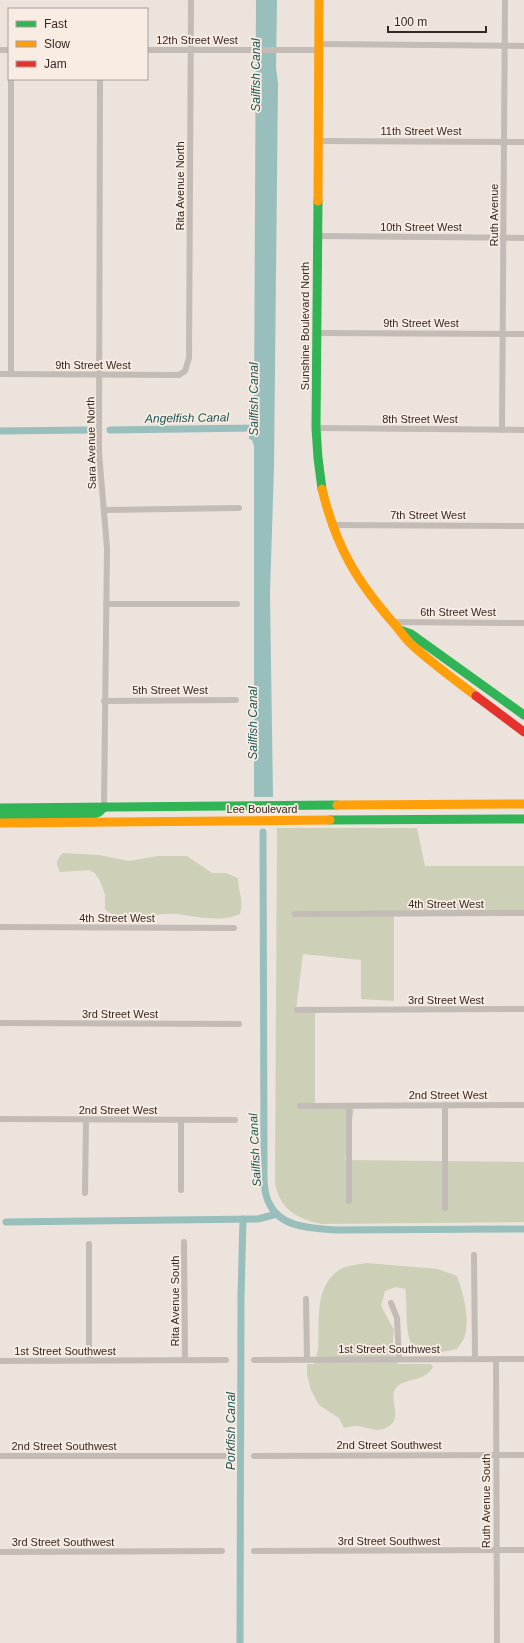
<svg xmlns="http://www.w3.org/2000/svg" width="524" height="1643" viewBox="0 0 524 1643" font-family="Arial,sans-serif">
  <rect width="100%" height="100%" fill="#ebe3dc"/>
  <!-- green -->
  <g fill="#cdd0b6">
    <path d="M277 828H417L425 866H524V913L394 914V1001L361 999V960L303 954 296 1010H315V1104L354 1109 345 1160 524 1162V1222L321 1224C296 1218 281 1210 275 1184Z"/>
    <path d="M63 853 99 855 129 861 158 856H187L212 873H226L238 878C238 892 244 899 240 914 221 923 196 916 176 914 155 912 122 926 105 909V894L99 879 95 873 89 870 60 872C55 863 56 860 63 853Z"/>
    <path d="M367 1263 438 1269 457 1276C463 1293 471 1320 464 1338 462 1342 459 1346 457 1349L436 1353 417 1354C402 1334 409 1311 405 1289L396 1287 385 1291 381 1306 394 1330 392 1352 398 1364H431L433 1367C425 1381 411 1378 399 1385 383 1396 409 1420 383 1429 376 1432 364 1426 356 1426 352 1426 347 1427 344 1428L339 1418 319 1405 311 1390 307 1375V1364H314C315 1359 317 1354 318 1349 320 1320 313 1281 345 1267 352 1265 360 1264 367 1263Z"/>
  </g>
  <!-- water -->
  <polygon fill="#98bfbc" points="256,0 277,0 276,67 278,83 274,466 270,594 273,797 254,797 254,446 252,440 249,439 250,421 254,415 254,410"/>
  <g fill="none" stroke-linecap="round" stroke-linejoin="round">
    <!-- canal -->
    <g stroke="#98bfbc" stroke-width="7">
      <polyline points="110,430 258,428"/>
      <polyline points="0,431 86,430"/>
      <path d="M263 832 264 1163C264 1176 263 1191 269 1203 280 1228 311 1228 335 1230L524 1229"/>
      <polyline points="6,1222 258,1219 277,1214"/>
      <polyline points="240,1643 241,1296 243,1219"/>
    </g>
    <!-- street -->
    <g stroke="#c3bbb6" stroke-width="6">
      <polyline points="319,44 524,46"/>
      <polyline points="0,50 9,50"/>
      <polyline points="147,50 319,50"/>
      <polyline points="100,79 99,453 107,548 104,807"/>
      <polyline points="318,141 524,142"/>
      <polyline points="317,236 524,238"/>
      <polyline points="317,333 524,334"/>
      <polyline points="0,374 179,375 185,371 189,358 191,0"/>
      <polyline points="11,374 11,79"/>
      <polyline points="316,428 524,430"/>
      <polyline points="502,430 505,0"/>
      <polyline points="104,510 239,508"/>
      <polyline points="331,525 524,526"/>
      <polyline points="106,604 237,604"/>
      <polyline points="392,622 524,623"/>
      <polyline points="104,701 236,700"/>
      <polyline points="295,914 524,913"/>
      <polyline points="0,927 234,928"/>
      <polyline points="297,1010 524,1009"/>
      <polyline points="0,1023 239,1024"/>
      <polyline points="445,1105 445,1208"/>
      <polyline points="300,1106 524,1105"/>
      <polyline points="349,1106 349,1201"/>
      <polyline points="0,1119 235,1120"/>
      <polyline points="181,1120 181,1190"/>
      <polyline points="85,1193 86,1120"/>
      <polyline points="184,1242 185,1360"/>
      <polyline points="89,1244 89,1360"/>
      <polyline points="474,1255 475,1359"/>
      <polyline points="306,1299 307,1359"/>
      <polyline points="391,1303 397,1318 399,1359"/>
      <polyline points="496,1359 497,1643"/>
      <polyline points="254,1360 524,1359"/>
      <polyline points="0,1361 226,1360"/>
      <polyline points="0,1456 225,1456"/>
      <polyline points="254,1456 524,1455"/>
      <polyline points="254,1551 524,1550"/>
      <polyline points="0,1552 222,1551"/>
    </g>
    <!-- fast -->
    <g stroke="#30b455" stroke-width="9">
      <polyline points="318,201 316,428 318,458 322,489"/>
      <polyline points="400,630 411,634 524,715"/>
      <polyline points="0,808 337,805"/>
      <polyline points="0,815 94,814 99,812 104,807"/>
      <polyline points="330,820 524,819"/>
    </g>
    <!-- slow -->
    <g stroke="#ff9f0a" stroke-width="9">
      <polyline points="318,201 319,0"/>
      <path d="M322 489C336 547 357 582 396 626 401 632 405 638 410 643 430 662 454 679 476 696"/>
      <polyline points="337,805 524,804"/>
      <polyline points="0,823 330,820"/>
    </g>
    <!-- jam -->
    <polyline stroke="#e5322d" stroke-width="9" points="476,696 524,732"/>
  </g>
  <g text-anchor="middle" stroke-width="3.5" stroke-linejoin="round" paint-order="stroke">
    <!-- street labels -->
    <g font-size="11" fill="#342925" stroke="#f9ede3">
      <text x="197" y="44">12th Street West</text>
      <text x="421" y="135">11th Street West</text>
      <text transform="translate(180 186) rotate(-90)" y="4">Rita Avenue North</text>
      <text transform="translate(494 215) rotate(-90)" y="4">Ruth Avenue</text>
      <text x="421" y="231">10th Street West</text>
      <text x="421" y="327">9th Street West</text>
      <text transform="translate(305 326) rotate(-90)" y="4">Sunshine Boulevard North</text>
      <text x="93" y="369">9th Street West</text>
      <text x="420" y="423">8th Street West</text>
      <text transform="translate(91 443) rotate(-91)" y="4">Sara Avenue North</text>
      <text x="428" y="519">7th Street West</text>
      <text x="458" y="616">6th Street West</text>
      <text x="170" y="694">5th Street West</text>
      <text x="262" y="813">Lee Boulevard</text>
      <text x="446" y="908">4th Street West</text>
      <text x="117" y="922">4th Street West</text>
      <text x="446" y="1004">3rd Street West</text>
      <text x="120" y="1018">3rd Street West</text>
      <text x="448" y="1099">2nd Street West</text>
      <text x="118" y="1114">2nd Street West</text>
      <text transform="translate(175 1301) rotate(-90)" y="4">Rita Avenue South</text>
      <text x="389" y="1353">1st Street Southwest</text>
      <text x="65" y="1355">1st Street Southwest</text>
      <text x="389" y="1449">2nd Street Southwest</text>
      <text x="64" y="1450">2nd Street Southwest</text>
      <text transform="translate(486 1501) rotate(-90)" y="4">Ruth Avenue South</text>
      <text x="389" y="1545">3rd Street Southwest</text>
      <text x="63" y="1546">3rd Street Southwest</text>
    </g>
    <!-- water labels -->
    <g font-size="12" font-style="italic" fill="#1a5656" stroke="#f9ede3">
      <text transform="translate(256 75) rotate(-90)" y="4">Sailfish Canal</text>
      <text transform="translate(254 399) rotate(-90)" y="4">Sailfish Canal</text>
      <text transform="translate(187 418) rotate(-1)" y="4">Angelfish Canal</text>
      <text transform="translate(253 723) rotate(-90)" y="4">Sailfish Canal</text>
      <text transform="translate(255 1150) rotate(-93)" y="4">Sailfish Canal</text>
      <text transform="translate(231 1431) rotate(-90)" y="4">Porkfish Canal</text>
    </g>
  </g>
  <!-- legend -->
  <rect x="8" y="8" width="140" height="72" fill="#f9ede3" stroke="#aa9f97"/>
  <rect x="16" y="21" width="20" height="6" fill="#30b455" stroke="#aa9f97"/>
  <text x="44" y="28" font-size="12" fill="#342925">Fast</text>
  <rect x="16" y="41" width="20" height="6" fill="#ff9f0a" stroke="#aa9f97"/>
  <text x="44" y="48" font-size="12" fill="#342925">Slow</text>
  <rect x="16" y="61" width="20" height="6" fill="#e5322d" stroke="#aa9f97"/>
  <text x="44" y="68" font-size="12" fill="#342925">Jam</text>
  <!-- scale -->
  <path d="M388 26v6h98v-6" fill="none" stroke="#342925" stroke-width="2"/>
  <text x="394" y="26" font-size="12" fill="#342925" stroke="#f9ede3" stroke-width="3" paint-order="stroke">100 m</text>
</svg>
